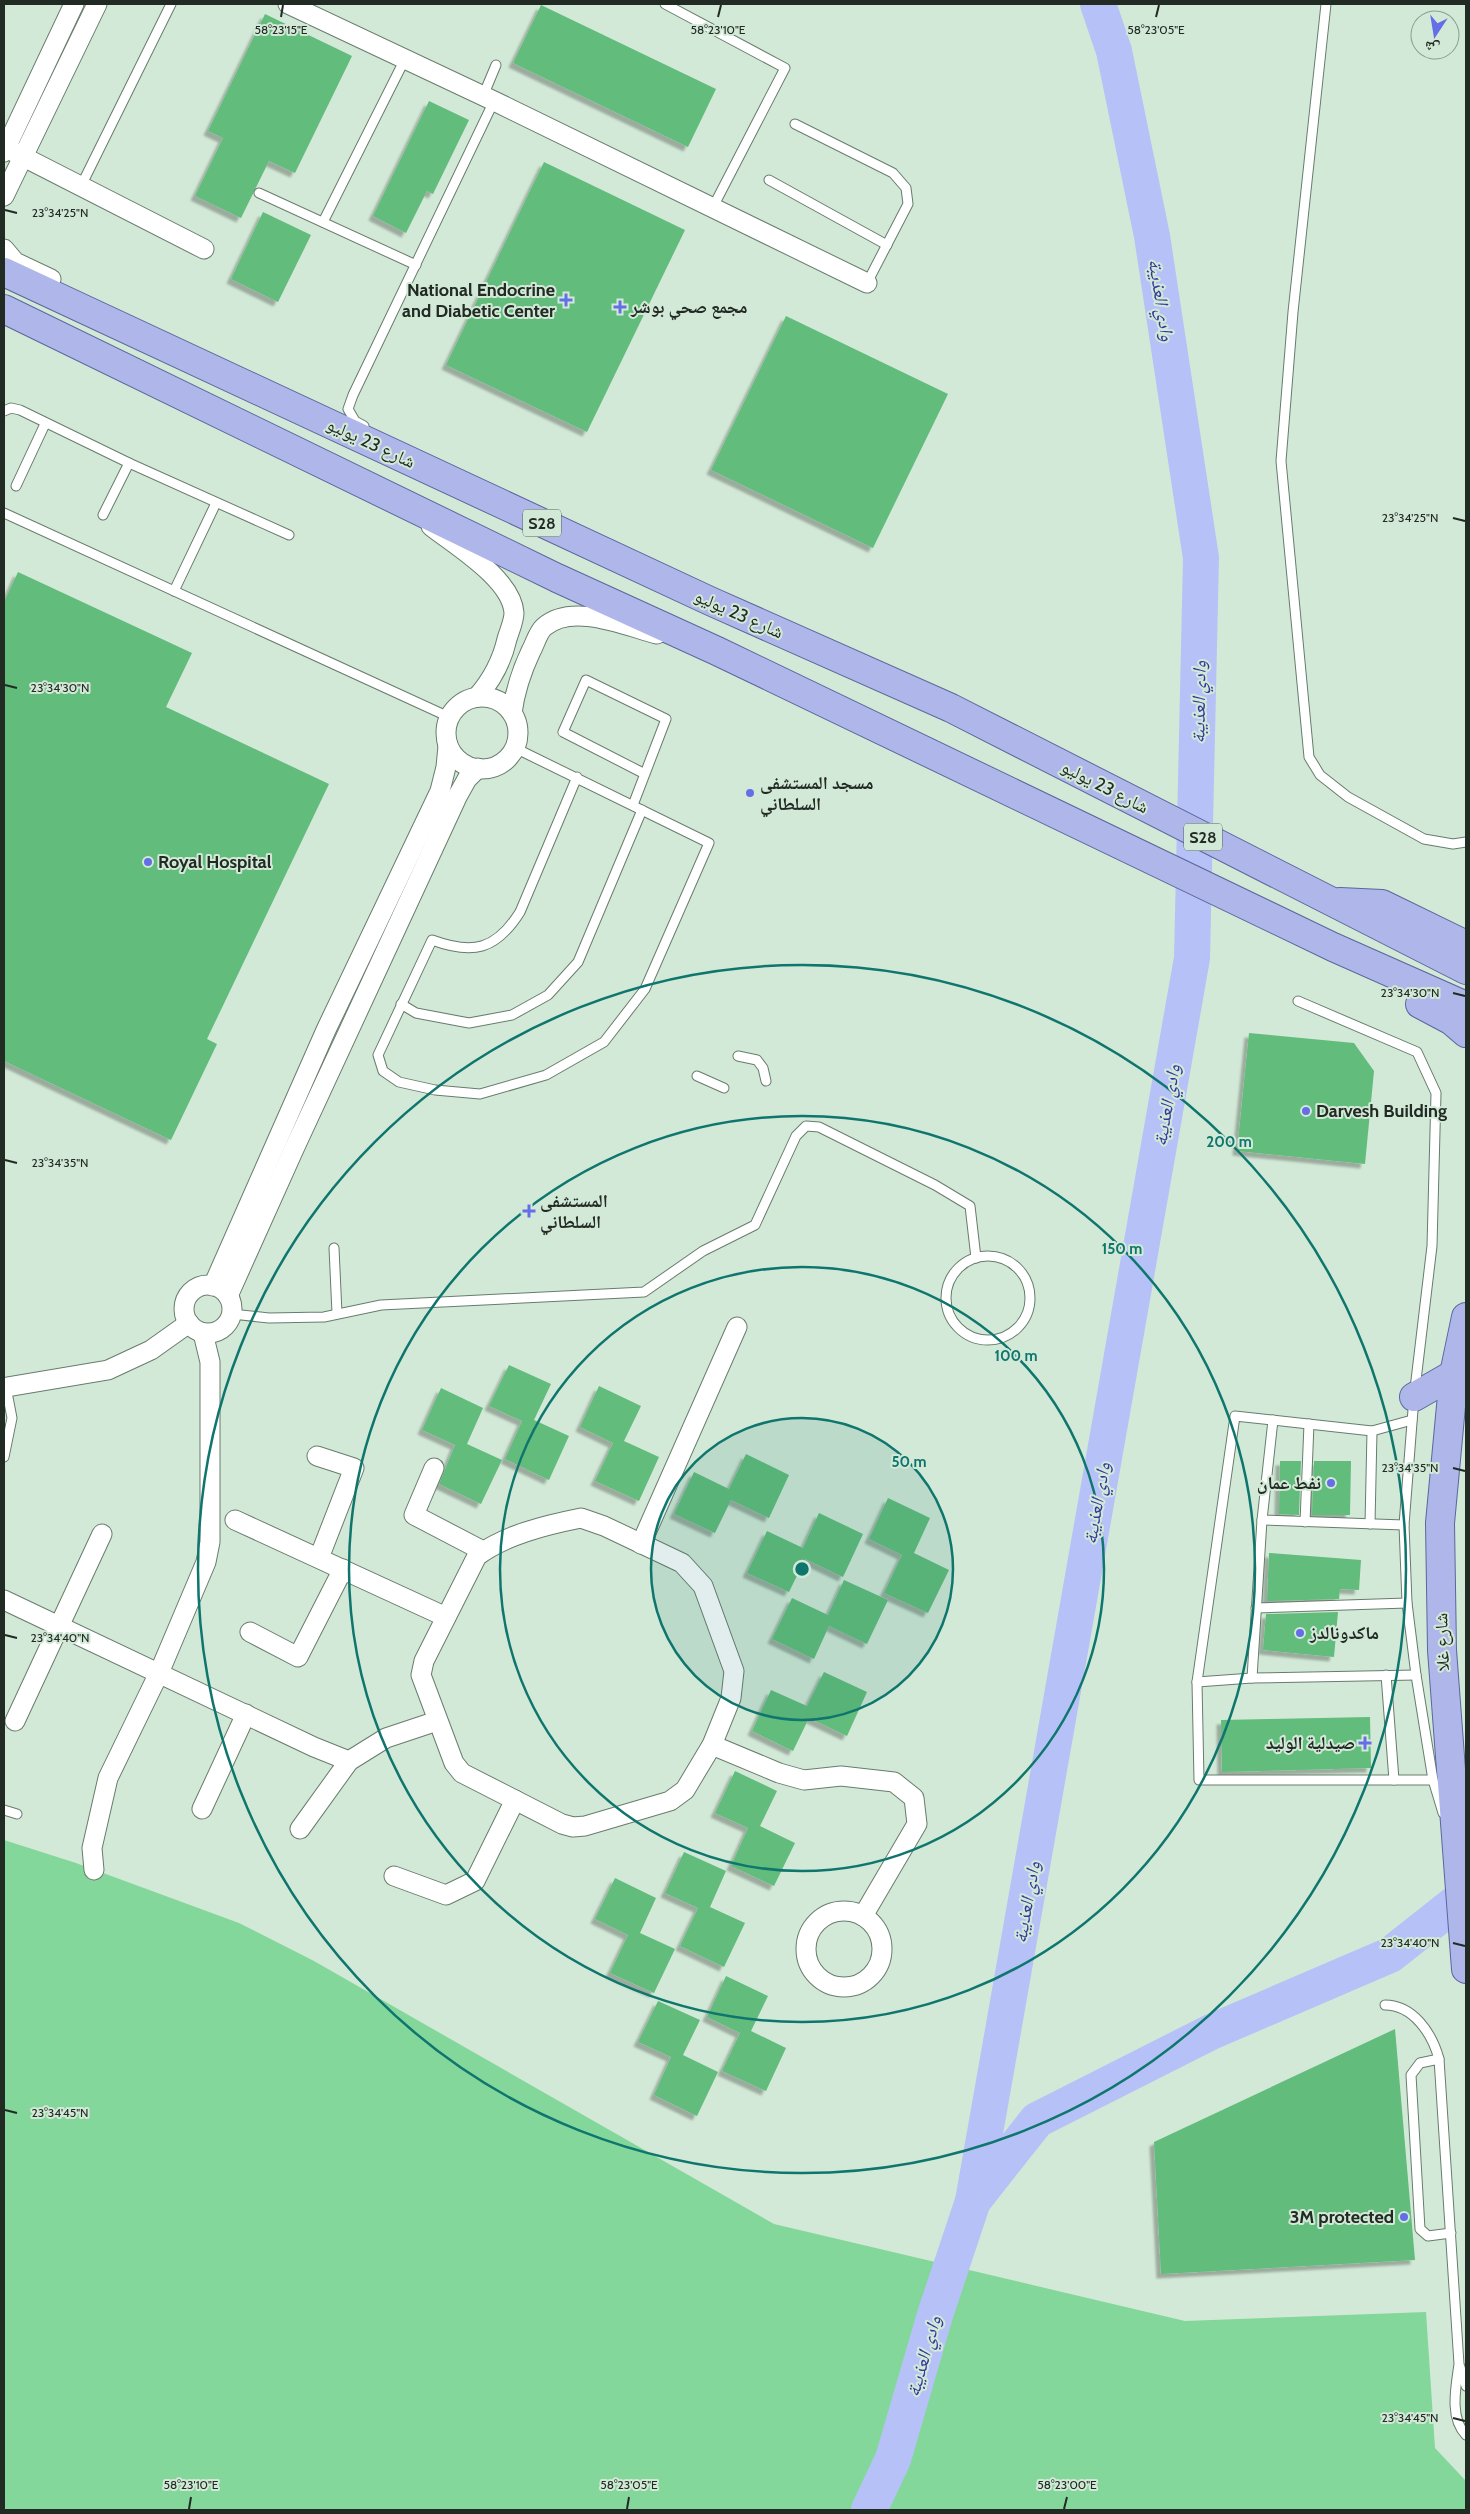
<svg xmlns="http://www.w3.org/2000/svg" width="1470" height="2514" viewBox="0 0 1470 2514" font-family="Cabin,'Noto Naskh Arabic',sans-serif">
  <defs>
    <filter id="shadow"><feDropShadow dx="-4.5" dy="4.5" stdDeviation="1" flood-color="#0004"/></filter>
  </defs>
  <rect width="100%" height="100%" fill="#d3e9d7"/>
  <!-- green -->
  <polygon fill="#84d79a" points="4,1840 76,1863 239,1923 314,1961 774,2224 1185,2321 1426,2312 1435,2448 1466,2481 1466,2510 4,2510"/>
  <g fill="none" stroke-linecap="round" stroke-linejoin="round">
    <!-- river -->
    <g stroke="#b6c2f7" stroke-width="36">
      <polyline points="973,2201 1192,958 1201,558 1152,236 1114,51 1098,4"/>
      <polyline points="869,2510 893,2459 935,2315 973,2201 1037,2120 1211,2032 1390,1955 1466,1895"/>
    </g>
  </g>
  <!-- building -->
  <g fill="#62bc7c" filter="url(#shadow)">
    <polygon points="541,5 716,89 688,147 513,63"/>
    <polygon points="265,14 352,56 295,173 269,161 241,218 195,196 223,138 208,131"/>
    <polygon points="429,101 469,120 433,194 427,191 406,233 373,216"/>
    <polygon points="544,162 685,230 587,432 446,365"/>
    <polygon points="263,212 311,235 278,302 231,279"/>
    <polygon points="786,316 948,394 873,548 711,470"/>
    <polygon points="18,572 192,653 166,707 329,784 207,1039 217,1044 171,1140 4,1061 4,602"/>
    <polygon points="1249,1033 1354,1043 1374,1071 1365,1164 1237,1151"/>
    <polygon points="509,1365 551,1384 534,1420 569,1436 549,1480 505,1459 522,1421 489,1406"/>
    <polygon points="599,1386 641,1406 624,1441 659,1457 639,1501 595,1481 613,1443 580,1427"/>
    <polygon points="441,1388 483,1408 467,1444 502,1460 481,1504 439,1484 455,1445 422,1430"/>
    <polygon points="746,1454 789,1475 769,1518 731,1500 715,1533 674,1514 694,1472 729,1489"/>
    <polygon points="1280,1461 1301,1461 1299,1515 1279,1514"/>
    <polygon points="1314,1461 1351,1461 1350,1515 1312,1515"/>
    <polygon points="888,1498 930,1518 914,1553 949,1570 928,1613 884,1593 902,1555 869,1539"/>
    <polygon points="819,1513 863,1534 843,1577 805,1559 789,1592 747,1573 767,1531 803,1548"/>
    <polygon points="1269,1553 1361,1560 1359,1590 1340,1589 1339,1599 1267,1601"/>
    <polygon points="844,1580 888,1600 867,1644 829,1626 814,1659 772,1639 792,1598 828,1615"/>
    <polygon points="1338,1612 1334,1657 1263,1650 1266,1614"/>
    <polygon points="824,1672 867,1692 847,1736 809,1718 793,1751 752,1731 771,1690 807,1706"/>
    <polygon points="1370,1717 1371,1768 1222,1772 1221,1720"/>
    <polygon points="735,1771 777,1791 760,1826 795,1843 774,1886 731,1866 748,1828 715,1813"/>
    <polygon points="684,1852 726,1871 710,1907 745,1923 724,1967 680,1946 698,1908 665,1893"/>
    <polygon points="615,1878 656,1898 640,1933 675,1949 654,1993 610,1973 628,1935 595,1919"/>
    <polygon points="726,1976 768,1996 751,2031 786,2048 766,2091 722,2071 740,2033 707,2017"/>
    <polygon points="658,2001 700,2020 683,2055 718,2072 697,2116 654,2095 671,2057 638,2042"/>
    <polygon points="1395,2029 1415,2260 1161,2274 1154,2142"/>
  </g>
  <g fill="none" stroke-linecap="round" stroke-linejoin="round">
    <!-- lane casing -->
    <g stroke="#687c6c" stroke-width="11">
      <g id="lane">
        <polyline points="665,4 785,68 713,207"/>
        <polyline points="1326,4 1293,312 1281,461 1309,757 1320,775 1348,797 1424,839 1453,844 1466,842"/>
        <polyline points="483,96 496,65"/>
        <polyline points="795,124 893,173 906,188 908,204 867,283"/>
        <polyline points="769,180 887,245"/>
        <polyline points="81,186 171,4"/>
        <polyline points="259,193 416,265"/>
        <polyline points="323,222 405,59"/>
        <polyline points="4,411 11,408 20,410 129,463 289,535"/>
        <polyline points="364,426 355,421 348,409 353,395 494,101"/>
        <polyline points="16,486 45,424"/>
        <polyline points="4,513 449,717"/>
        <polyline points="103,515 129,463"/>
        <polyline points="174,591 216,503"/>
        <path d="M515 748 709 843 645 989 604 1042 546 1075 480 1094 435 1090 399 1082 383 1071 378 1055 432 940C473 955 496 950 520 912L577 777"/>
        <polyline points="633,805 666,719 586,680 563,732 645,774"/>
        <polyline points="1298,1001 1417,1052 1436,1093 1432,1246 1414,1397 1404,1525 1407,1603 1416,1675 1433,1780 1443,1813"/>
        <polyline points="401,1004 416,1013 469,1023 512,1015 548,995 578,962 642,810"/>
        <polyline points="738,1056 757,1060 763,1068 766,1081"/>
        <polyline points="697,1076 724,1088"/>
        <polyline points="334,1248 337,1313"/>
        <circle cx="988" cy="1298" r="42"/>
        <polyline points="232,1314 269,1318 324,1317 381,1305 644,1292 703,1251 755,1225 796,1136 806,1126 819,1127 935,1185 970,1206 976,1258"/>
        <polyline points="1273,1420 1262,1520 1404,1525"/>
        <polyline points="4,1457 12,1418 6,1387"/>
        <polyline points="1305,1522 1309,1424"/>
        <polyline points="1370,1524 1372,1431"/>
        <polyline points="1256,1608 1407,1603"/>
        <polyline points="1386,1675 1394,1780"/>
        <polyline points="1416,1675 1252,1678 1197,1682 1199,1780 1433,1780"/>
        <polyline points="1252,1678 1262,1520"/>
        <polyline points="1197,1682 1235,1416 1372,1431 1412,1420"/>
        <polyline points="4,1810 17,1814"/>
        <path d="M1385 2005C1413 2005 1432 2033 1439 2059L1459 2364C1456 2386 1449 2418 1466 2435"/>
        <polyline points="1439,2059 1420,2063 1411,2075 1420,2229 1428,2236 1451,2233"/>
        <polyline points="1460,2367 1466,2386"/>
      </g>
    </g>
    <!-- street casing -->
    <g stroke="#687c6c" stroke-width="21">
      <g id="street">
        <polyline points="288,4 494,101 867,283"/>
        <polyline points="4,147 204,249"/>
        <polyline points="4,152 74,4"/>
        <polyline points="4,196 97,4"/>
        <polyline points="4,249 15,262 51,279"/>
        <path d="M431 526C456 546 512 579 514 613 514 621 509 632 507 639 502 661 491 681 477 697"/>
        <circle cx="482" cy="733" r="36"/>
        <path d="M512 713C515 691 522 670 531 651 535 644 538 632 544 627 572 602 626 626 657 634"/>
        <circle cx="208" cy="1309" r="24"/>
        <polyline points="213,1286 326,1030 440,791 446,767 448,746"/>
        <polyline points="228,1296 294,1149 457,797 467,779 478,768"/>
        <polyline points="7,1387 108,1370 151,1350 189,1323"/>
        <polyline points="317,1456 354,1468 319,1558"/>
        <polyline points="434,1468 414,1515 483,1551"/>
        <path d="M581 1518 604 1526 682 1563 703 1586 734 1671 731 1698 712 1745 685 1790 670 1801 585 1826 573 1827 562 1824 462 1773 454 1763 421 1675 424 1661 477 1556C505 1535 546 1525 581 1518Z"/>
        <polyline points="235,1520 446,1617"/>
        <polyline points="641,1544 737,1327"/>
        <polyline points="4,1600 314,1747 349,1761"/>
        <polyline points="250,1632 298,1657 343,1569"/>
        <polyline points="15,1721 102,1534"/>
        <polyline points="712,1745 779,1773 804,1780 841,1776 894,1782 914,1798 917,1824 863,1916"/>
        <polyline points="202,1809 246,1714"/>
        <polyline points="300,1829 349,1761 386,1738 437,1721"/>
        <polyline points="94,1870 92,1848 108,1778 159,1673 206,1562 210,1542 210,1362 203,1333"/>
        <polyline points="394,1876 446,1895 475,1881 515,1800"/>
        <circle cx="844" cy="1949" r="38"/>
      </g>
    </g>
    <!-- primary casing -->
    <g stroke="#5b669c" stroke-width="30">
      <g id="primary">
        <polyline points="4,272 710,601 951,708 1466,970"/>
        <polyline points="4,309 557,578 717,651 1333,947 1466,1006"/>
        <polyline points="1340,902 1382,904 1466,945"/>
        <polyline points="1420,1004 1452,1021 1466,1033"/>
        <polyline points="1466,1317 1454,1374 1440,1523 1442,1650 1466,1969"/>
        <polyline points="1414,1397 1454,1374"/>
      </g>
    </g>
    <!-- lane -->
    <use href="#lane" stroke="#fff" stroke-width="9"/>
    <!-- street -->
    <use href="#street" stroke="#fff" stroke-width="19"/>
    <!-- primary -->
    <use href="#primary" stroke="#afb7ea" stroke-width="28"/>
  </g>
  <!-- ticks -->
  <path fill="none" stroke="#222a24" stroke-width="2" d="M281 17 283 5M718 17 721 5M1156 17 1159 5M5 210 17 213M1453 518 1465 521M5 685 17 688M1453 993 1465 996M5 1160 17 1163M1453 1468 1465 1471M5 1635 17 1638M1453 1943 1465 1946M5 2110 17 2113M1453 2418 1465 2421M189 2509 191 2497M627 2509 629 2497M1064 2509 1067 2497"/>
  <!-- distance rings -->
  <circle cx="802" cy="1569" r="151" fill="#0f766e" fill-opacity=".12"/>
  <g fill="none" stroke="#0f766e" stroke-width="2.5">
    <circle cx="802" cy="1569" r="151"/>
    <circle cx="802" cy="1569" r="302"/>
    <circle cx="802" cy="1569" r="453"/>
    <circle cx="802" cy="1569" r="604"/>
  </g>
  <!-- markers -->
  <g fill="#636ee7" stroke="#d3e9d7" stroke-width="2">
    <path d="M563.5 292.5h5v5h5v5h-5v5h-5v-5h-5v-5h5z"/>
    <path d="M617.5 299.5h5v5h5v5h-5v5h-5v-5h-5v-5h5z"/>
    <circle cx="750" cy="793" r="5"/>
    <circle cx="148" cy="862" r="5"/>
    <circle cx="1306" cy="1111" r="5"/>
    <path d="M526.5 1203.5h5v5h5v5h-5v5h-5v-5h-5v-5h5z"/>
    <circle cx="1331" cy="1483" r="5"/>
    <circle cx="1300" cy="1633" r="5"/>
    <path d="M1362.5 1735.5h5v5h5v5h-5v5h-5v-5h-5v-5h5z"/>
    <circle cx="1404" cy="2217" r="5"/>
  </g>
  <g text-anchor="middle" stroke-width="4" stroke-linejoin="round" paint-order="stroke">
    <!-- shield labels -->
    <g fill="#d3e9d7" stroke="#57635a" stroke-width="1">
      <rect x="523" y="509.5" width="38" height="27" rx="4"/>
      <rect x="1184" y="823.5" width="38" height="27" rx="4"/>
    </g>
    <g font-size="16" font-weight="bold" fill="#222a24">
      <text x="542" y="529">S28</text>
      <text x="1203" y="843">S28</text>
    </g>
    <!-- poi labels -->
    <g font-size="18" font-weight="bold" fill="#222a24" stroke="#d3e9d7" text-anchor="start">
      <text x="555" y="296" text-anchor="end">National Endocrine<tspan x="555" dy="21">and Diabetic Center</tspan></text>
      <text x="631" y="313">مجمع صحي بوشر</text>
      <text x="760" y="789">مسجد المستشفى<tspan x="760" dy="21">السلطاني</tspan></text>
      <text x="158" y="868">Royal Hospital</text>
      <text x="1316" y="1117">Darvesh Building</text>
      <text x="540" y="1207">المستشفى<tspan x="540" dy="21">السلطاني</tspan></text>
      <text x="1321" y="1489" text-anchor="end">نفط عمان</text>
      <text x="1310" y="1639">ماكدونالدز</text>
      <text x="1355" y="1749" text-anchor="end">صيدلية الوليد</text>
      <text x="1394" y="2223" text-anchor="end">3M protected</text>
    </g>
    <!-- street labels -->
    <g font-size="18" fill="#222a24" stroke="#d3e9d7">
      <text transform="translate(371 443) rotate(25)" y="6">شارع 23 يوليو</text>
      <text transform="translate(739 614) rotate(24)" y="6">شارع 23 يوليو</text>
      <text transform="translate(1105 787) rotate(27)" y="6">شارع 23 يوليو</text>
      <text transform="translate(1442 1642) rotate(-92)" y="6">شارع غلا</text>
    </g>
    <!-- water labels -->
    <g font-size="19" font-style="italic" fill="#34389b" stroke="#d3e9d7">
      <text transform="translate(1162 300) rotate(81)" y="7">وادي العذيبة</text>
      <text transform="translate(1198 702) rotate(-89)" y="7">وادي العذيبة</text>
      <text transform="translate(1166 1105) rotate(-80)" y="7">وادي العذيبة</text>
      <text transform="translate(1096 1503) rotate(-80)" y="7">وادي العذيبة</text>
      <text transform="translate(1026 1902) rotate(-80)" y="7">وادي العذيبة</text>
      <text transform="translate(923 2356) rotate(-74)" y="7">وادي العذيبة</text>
    </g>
  </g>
  <g font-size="12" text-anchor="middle" fill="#222a24" stroke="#d3e9d7" stroke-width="4" stroke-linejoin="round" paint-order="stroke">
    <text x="281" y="34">58°23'15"E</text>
    <text x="718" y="34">58°23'10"E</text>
    <text x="1156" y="34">58°23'05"E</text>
    <text x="60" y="217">23°34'25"N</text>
    <text x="1410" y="522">23°34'25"N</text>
    <text x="60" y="692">23°34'30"N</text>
    <text x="1410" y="997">23°34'30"N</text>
    <text x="60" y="1167">23°34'35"N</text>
    <text x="1410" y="1472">23°34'35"N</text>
    <text x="60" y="1642">23°34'40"N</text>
    <text x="1410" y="1947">23°34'40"N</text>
    <text x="60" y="2117">23°34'45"N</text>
    <text x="1410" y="2422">23°34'45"N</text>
    <text x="191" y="2489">58°23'10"E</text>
    <text x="629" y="2489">58°23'05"E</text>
    <text x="1067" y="2489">58°23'00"E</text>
  </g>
  <circle cx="802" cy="1569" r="8" fill="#0f766e" stroke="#d3e9d7" stroke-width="2.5"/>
  <g font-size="15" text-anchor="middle" font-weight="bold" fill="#0f766e" stroke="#d3e9d7" stroke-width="4" stroke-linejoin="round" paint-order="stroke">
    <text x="1229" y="1147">200 m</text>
    <text x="1122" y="1254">150 m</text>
    <text x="1016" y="1361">100 m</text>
    <text x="909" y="1467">50 m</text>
  </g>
  <!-- border -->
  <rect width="1470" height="2514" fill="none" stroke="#222a24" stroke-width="10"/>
  <!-- north arrow -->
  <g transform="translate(1435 35) rotate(192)"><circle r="24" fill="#d3e9d7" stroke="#8c9d8f"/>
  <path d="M0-4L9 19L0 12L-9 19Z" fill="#636ee7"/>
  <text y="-8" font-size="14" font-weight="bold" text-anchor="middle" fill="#222a24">ش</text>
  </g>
</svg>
